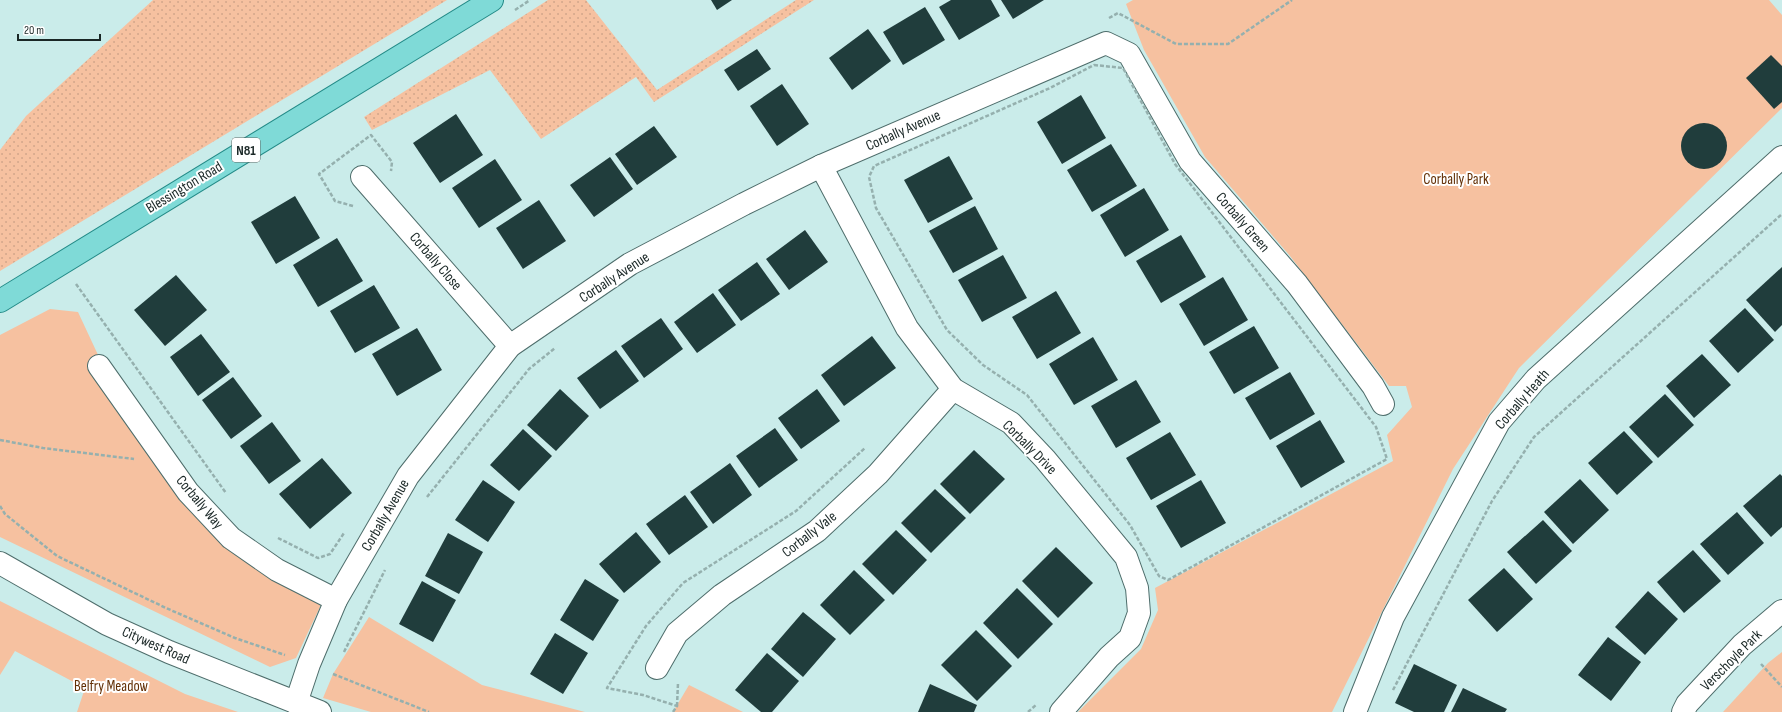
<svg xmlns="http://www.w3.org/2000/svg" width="1782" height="712" viewBox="0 0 1782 712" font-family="'Sofia Sans Condensed',sans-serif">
  <defs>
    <pattern id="grass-dots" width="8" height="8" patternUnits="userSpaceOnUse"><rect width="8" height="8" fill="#f6c1a0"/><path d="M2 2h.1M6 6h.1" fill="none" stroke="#d2a68a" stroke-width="1.8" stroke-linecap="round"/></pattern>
  </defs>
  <rect width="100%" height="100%" fill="#caecea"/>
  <!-- grass -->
  <g fill="url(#grass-dots)">
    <polygon points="153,0 447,0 0,271 0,150 26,116"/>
    <polygon points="548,0 586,0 657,90 796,0 814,0 654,102 636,77 541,139 490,70 372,130 364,117"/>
  </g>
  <!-- park -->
  <g fill="#f6c1a0">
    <polygon points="1133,0 1769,0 1782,15 1782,108 1519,368 1453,469 1332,712 1078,712 1141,649 1158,610 1155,588 1393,461 1387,435 1412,407 1406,386 1389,386 1290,256 1205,157 1144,50 1126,4"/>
    <polygon points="50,309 78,312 99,357 191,489 235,534 327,592 296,658 270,667 0,537 0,335"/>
    <polygon points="0,601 185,694 238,712 77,712 85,688 15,651 0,675"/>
    <polygon points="369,617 482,685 585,712 371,712 323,698 333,674"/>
    <polygon points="1782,652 1782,712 1723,712 1768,663"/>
    <polygon points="689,685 743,712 673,712"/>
  </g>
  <!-- building -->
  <g fill="#203d3c">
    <polygon points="711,0 732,0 717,10"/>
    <polygon points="951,0 991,0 1000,16 959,40 939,7"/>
    <polygon points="1001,0 1044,0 1013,19"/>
    <polygon points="925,7 945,40 903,65 883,32"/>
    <polygon points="868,29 891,61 852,90 829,58"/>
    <polygon points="757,49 771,69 738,91 724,70"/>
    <polygon points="1771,55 1782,66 1782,102 1774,109 1746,78"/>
    <polygon points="782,84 809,124 777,146 750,106"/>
    <polygon points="1081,95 1106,138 1062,164 1037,122"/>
    <polygon points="456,114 483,155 440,183 413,143"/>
    <circle cx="1704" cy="146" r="23"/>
    <polygon points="654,126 677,157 637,185 615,154"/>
    <polygon points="1111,144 1137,186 1092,212 1067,170"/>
    <polygon points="949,156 973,199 928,223 904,180"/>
    <polygon points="610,157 633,189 594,217 570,185"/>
    <polygon points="495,159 522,200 479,228 452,188"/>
    <polygon points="1144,188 1169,230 1125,257 1100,215"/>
    <polygon points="295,196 320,238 276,264 251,222"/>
    <polygon points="539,200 566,241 523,269 496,228"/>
    <polygon points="975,206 998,249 953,273 929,231"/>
    <polygon points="805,230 828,262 789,290 766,259"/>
    <polygon points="1181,235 1206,277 1161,303 1136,261"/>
    <polygon points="337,238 363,281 318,307 293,265"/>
    <polygon points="1003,255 1027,298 982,322 958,280"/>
    <polygon points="757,262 780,294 741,321 718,290"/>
    <polygon points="1782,267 1782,325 1775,332 1746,300"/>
    <polygon points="176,275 207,310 165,346 134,310"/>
    <polygon points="1223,277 1248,320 1204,346 1179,304"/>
    <polygon points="374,285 400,328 355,353 330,311"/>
    <polygon points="1056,291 1081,333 1037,359 1012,317"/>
    <polygon points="713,293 736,325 697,353 674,322"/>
    <polygon points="1745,308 1774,340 1738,373 1709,341"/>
    <polygon points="661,318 683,349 644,378 621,346"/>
    <polygon points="1254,326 1279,368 1234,394 1209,352"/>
    <polygon points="417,328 442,370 397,396 372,354"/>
    <polygon points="201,334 230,372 198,396 170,357"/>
    <polygon points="872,336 896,368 844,406 821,375"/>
    <polygon points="1093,337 1118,380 1074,405 1049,364"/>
    <polygon points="616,350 639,381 600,409 577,378"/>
    <polygon points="1702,354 1731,385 1694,418 1666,386"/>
    <polygon points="1290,372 1315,414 1270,440 1245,398"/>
    <polygon points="233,377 262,416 231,439 202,400"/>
    <polygon points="1136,380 1161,422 1116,448 1091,406"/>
    <polygon points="560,389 589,416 556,451 527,425"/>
    <polygon points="817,389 840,421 801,449 778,418"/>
    <polygon points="1665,394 1694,425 1658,458 1629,427"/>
    <polygon points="1320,420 1345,462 1301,488 1276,446"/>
    <polygon points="272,422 301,461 269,484 240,446"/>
    <polygon points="775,428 798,460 759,488 736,456"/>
    <polygon points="523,429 552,456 519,491 490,465"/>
    <polygon points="1624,431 1653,462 1617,495 1588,463"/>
    <polygon points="1170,432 1196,475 1151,500 1126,458"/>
    <polygon points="974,450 1005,479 970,514 940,484"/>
    <polygon points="322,458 352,493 310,529 279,494"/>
    <polygon points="730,463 752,495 713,524 690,492"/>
    <polygon points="1780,474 1782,476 1782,527 1771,537 1743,506"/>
    <polygon points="1580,479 1609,510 1573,544 1544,512"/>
    <polygon points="483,480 515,502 488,542 455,520"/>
    <polygon points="1201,480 1226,523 1181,548 1156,506"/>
    <polygon points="935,489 966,518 931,553 901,523"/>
    <polygon points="685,495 708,527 669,555 646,524"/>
    <polygon points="1737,512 1764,543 1728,575 1700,544"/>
    <polygon points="1543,520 1572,551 1536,584 1507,552"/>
    <polygon points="896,530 927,560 893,595 862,564"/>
    <polygon points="636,532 661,562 624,593 599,564"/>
    <polygon points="448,533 483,552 459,594 425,576"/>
    <polygon points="1056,547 1093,583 1058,618 1022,581"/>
    <polygon points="1693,550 1721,581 1684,613 1657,582"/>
    <polygon points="1504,568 1533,599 1497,632 1468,600"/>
    <polygon points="854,570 885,600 850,635 820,605"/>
    <polygon points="585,579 619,600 593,641 560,620"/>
    <polygon points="422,581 456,600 433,642 399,624"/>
    <polygon points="1017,588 1053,624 1018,659 983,623"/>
    <polygon points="1648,591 1678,619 1645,655 1615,627"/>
    <polygon points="803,612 836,639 803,677 771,649"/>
    <polygon points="976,630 1012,666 977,701 941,665"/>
    <polygon points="555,633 588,653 563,694 530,674"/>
    <polygon points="1608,637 1641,662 1611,701 1578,675"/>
    <polygon points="767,653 799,681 772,712 761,712 735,690"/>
    <polygon points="1414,664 1457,685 1444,712 1414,712 1395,703"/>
    <polygon points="930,684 977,705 974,712 918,712"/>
    <polygon points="1463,688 1507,709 1505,712 1451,712"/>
  </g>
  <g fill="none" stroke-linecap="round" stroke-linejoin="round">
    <!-- street casing -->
    <g stroke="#4e6d6b" stroke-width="24">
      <g id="street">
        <polyline points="821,166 907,328 953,389 1011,423 1045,459 1126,557 1137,588 1139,613 1130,638 1109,657 1061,712"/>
        <polyline points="362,177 510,346"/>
        <polyline points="99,366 188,492 231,538 277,570 336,600"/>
        <polyline points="657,668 677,633 722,595 817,531 878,474 953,389"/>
        <polyline points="296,703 309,664 336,600 408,476 510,346 630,264 744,204 821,166 1106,43 1129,54 1190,161 1297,284 1373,386 1383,404"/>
        <polyline points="1355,712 1393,617 1499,422 1536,379 1782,157"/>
        <polyline points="1683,712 1687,704 1742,645 1782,611"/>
      </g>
    </g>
    <!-- secondary casing -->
    <g stroke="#4e6d6b" stroke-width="24">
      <polyline id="secondary" points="0,563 107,624 169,652 320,712"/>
    </g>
    <!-- primary casing -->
    <g stroke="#248b88" stroke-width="24">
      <polyline id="primary" points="0,301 492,0"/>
    </g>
    <!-- path -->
    <g stroke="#95b0ae" stroke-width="2.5" stroke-dasharray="4 2" stroke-linecap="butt">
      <polyline points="515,10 530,0"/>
      <polyline points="1109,18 1118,13 1176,44 1228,44 1292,0"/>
      <polygon points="1094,65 1123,68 1175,164 1376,427 1387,459 1168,580 1159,576 1130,525 1027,395 983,365 947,330 876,208 869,177 874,166 1050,88"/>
      <polyline points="353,206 335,201 319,174 371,135 392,162 391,171"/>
      <polyline points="76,284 226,493"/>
      <polyline points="0,440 43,448 134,459"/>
      <polyline points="427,497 529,369 555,348"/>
      <polyline points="0,506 5,514 57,556 166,608 235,638 285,655"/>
      <polyline points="278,538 318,558 330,554 344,533"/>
      <polyline points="344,652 385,570"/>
      <polyline points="1761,664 1782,687"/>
      <polyline points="333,674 429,712"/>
      <polyline points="1393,690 1492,501 1534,437 1782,214"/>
      <polyline points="677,706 678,683"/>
      <polyline points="673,712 677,706 643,695 607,688 646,626 683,583 796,511 865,448"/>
      <polyline points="1028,712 1036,705"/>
    </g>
    <!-- street -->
    <use href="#street" stroke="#fff" stroke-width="22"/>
    <!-- secondary -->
    <use href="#secondary" stroke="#fff" stroke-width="22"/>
    <!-- primary -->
    <use href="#primary" stroke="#7fdad7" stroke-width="22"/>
  </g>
  <g text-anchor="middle" stroke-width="4" stroke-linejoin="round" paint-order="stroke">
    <!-- shield labels -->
    <rect fill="#fff" stroke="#5f6867" stroke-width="1" x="232" y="138" width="28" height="24" rx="3"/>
    <g font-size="14" font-weight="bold" fill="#1a2726">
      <text x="246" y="155">N81</text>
    </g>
    <!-- street labels -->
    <g font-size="15" fill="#1a2726" stroke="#fff">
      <text transform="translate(903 130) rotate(-24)" y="5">Corbally Avenue</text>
      <text transform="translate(184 187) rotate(-31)" y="5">Blessington Road</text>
      <text transform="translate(1243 222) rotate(49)" y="5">Corbally Green</text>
      <text transform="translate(436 261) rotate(49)" y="5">Corbally Close</text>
      <text transform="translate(614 277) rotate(-33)" y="5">Corbally Avenue</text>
      <text transform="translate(1522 399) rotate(-49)" y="5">Corbally Heath</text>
      <text transform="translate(1030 447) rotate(45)" y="5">Corbally Drive</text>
      <text transform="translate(200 502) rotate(50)" y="5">Corbally Way</text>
      <text transform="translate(385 515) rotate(-60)" y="5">Corbally Avenue</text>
      <text transform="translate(809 534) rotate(-38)" y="5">Corbally Vale</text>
      <text transform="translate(156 645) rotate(24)" y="5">Citywest Road</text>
      <text transform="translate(1731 660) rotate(-45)" y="5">Verschoyle Park</text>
    </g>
    <!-- park labels -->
    <g font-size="15" fill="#633006" stroke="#fff">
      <text x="1456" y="184">Corbally Park</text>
      <text x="111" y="691">Belfry Meadow</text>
    </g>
  </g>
  <!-- scale -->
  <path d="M18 34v6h82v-6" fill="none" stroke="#1a2726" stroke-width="2"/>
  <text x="24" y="34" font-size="12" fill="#1a2726" stroke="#ffffff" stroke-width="3" paint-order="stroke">20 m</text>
</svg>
